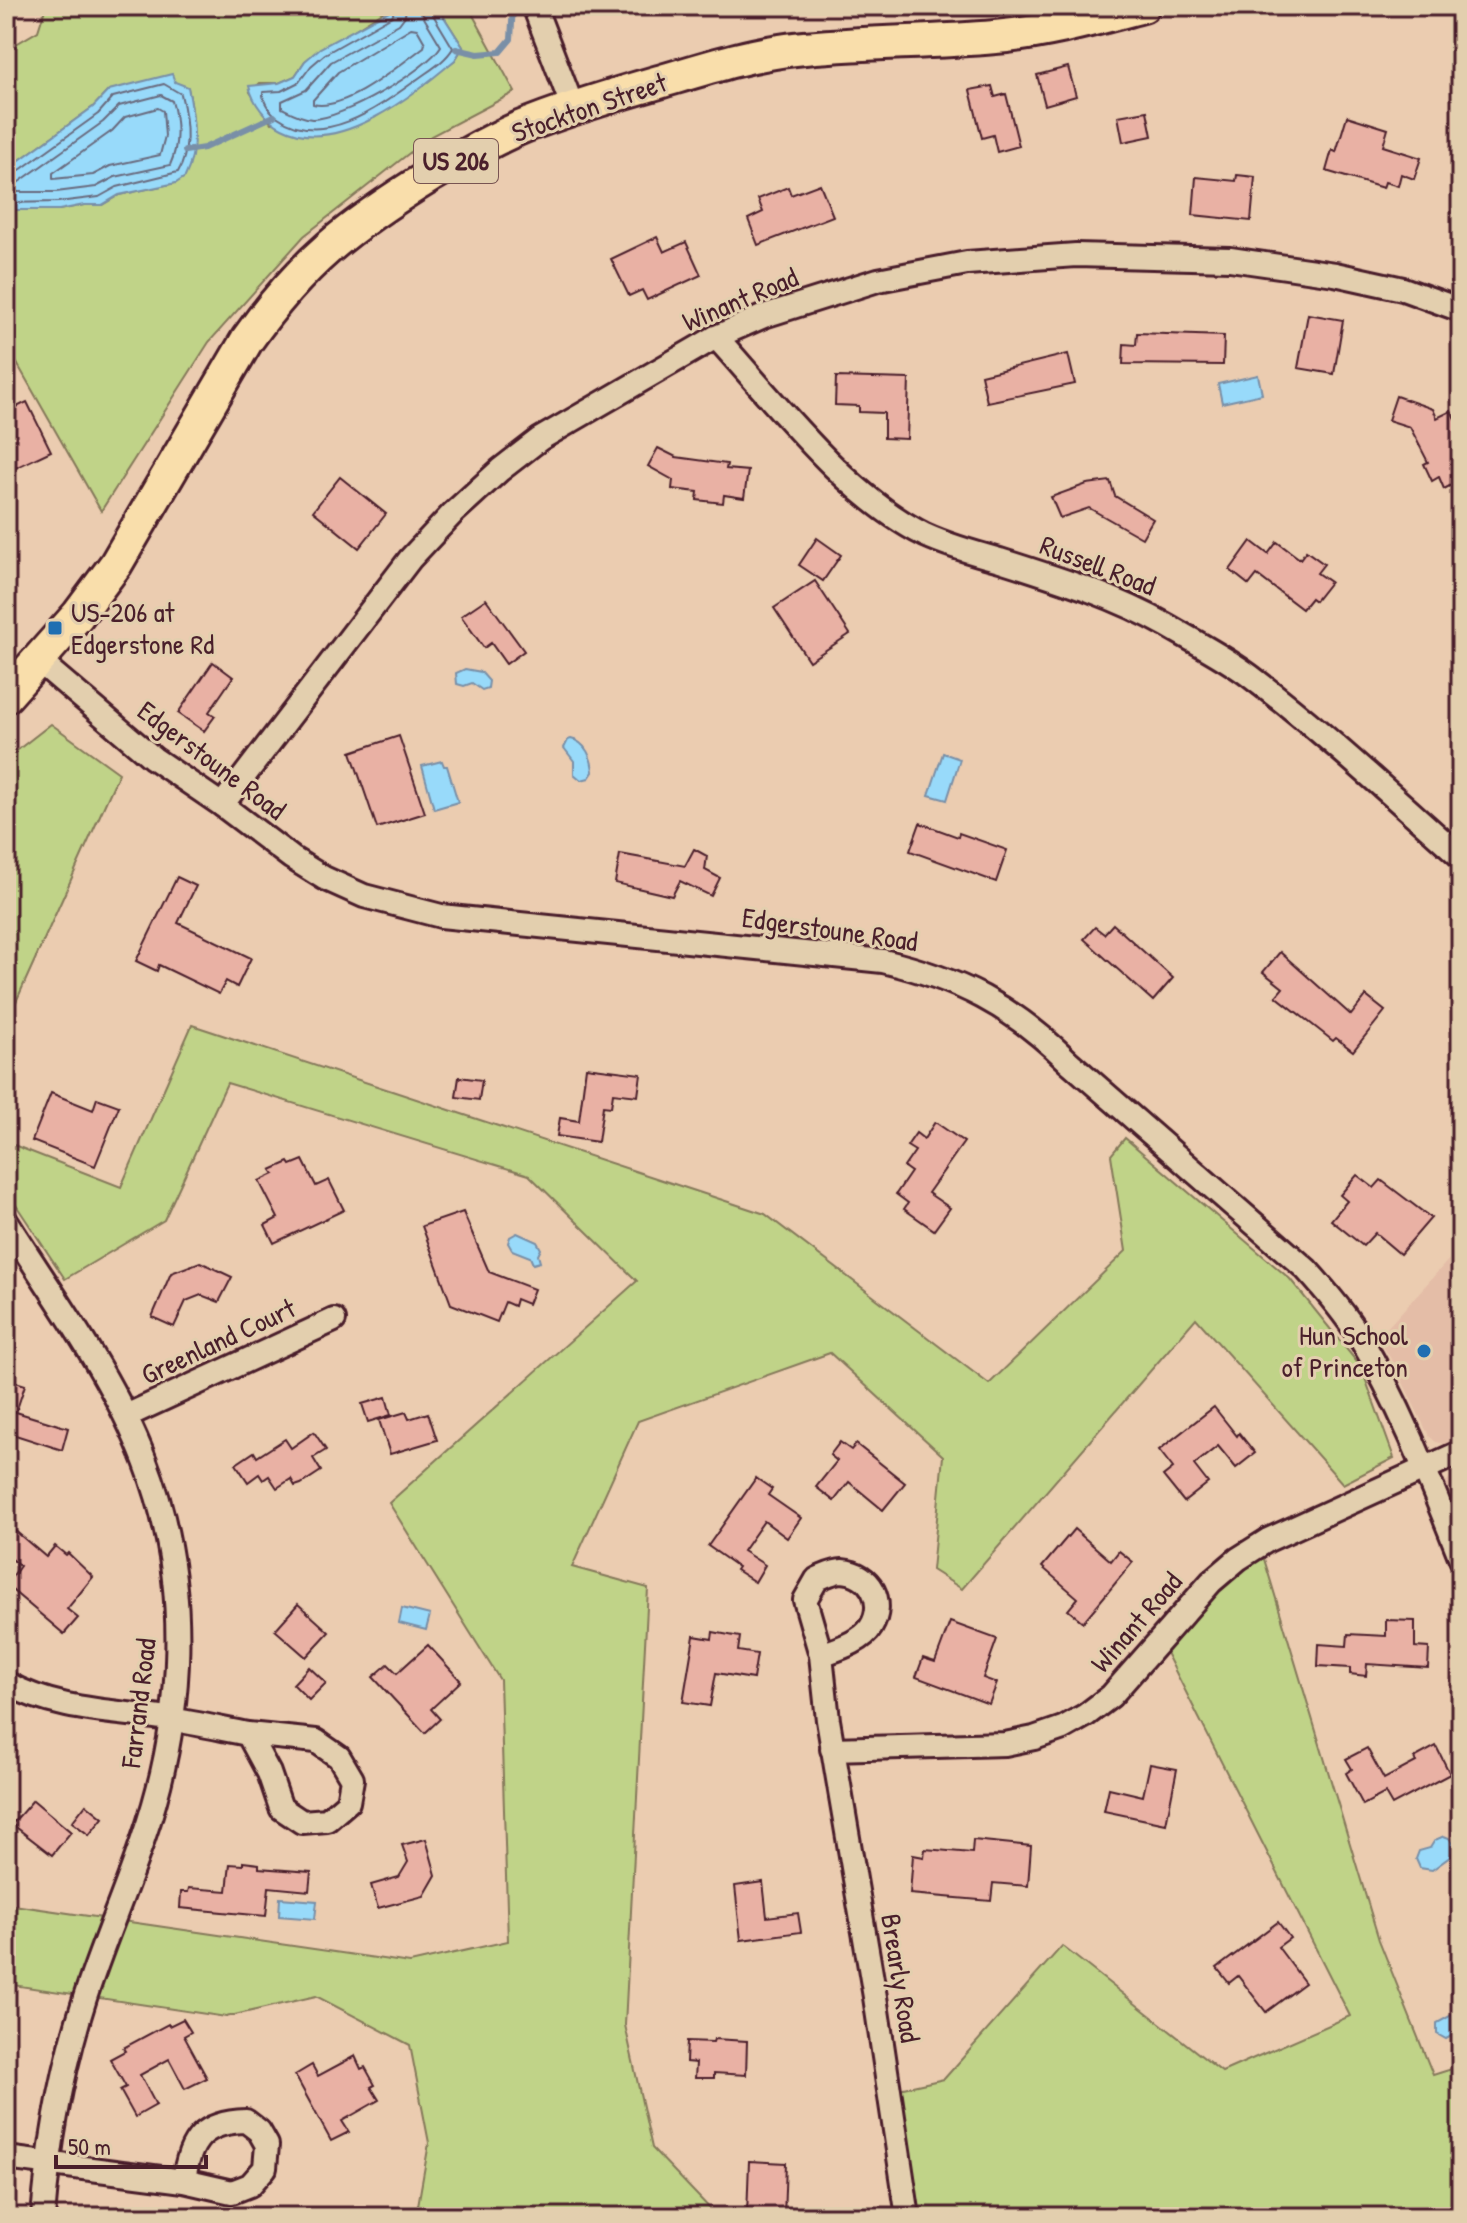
<svg xmlns="http://www.w3.org/2000/svg" width="1467" height="2223" viewBox="0 0 1467 2223" font-family="'Patrick Hand',sans-serif">
  <rect width="100%" height="100%" fill="#ebccb0"/>
  <filter id="ink" filterUnits="userSpaceOnUse"><feTurbulence type="fractalNoise" baseFrequency=".0125" numOctaves="2"/><feDisplacementMap in="SourceGraphic" scale="16" xChannelSelector="R" yChannelSelector="G"/><feConvolveMatrix kernelMatrix="1 2 1 2 8 2 1 2 1" color-interpolation-filters="sRGB"/></filter>
  <g filter="url(#ink)">
    <!-- built -->
    <g fill="#e4bda7">
      <polygon points="1461,1246 1461,1443 1445,1444 1436,1442 1429,1436 1394,1364 1378,1338"/>
      <polygon points="1461,1468 1461,1542 1443,1487 1453,1472"/>
    </g>
    <!-- green -->
    <g fill="#c0d388" stroke="#85795a" stroke-width="2">
      <path d="M46 6H398L386 10 305 61 295 76 279 83H260L250 92 271 123 374 118 455 60 463 47 437 6H468L515 92 431 136 304 236 209 342 101 511 6 344V210H59L84 205H102L119 195 176 183C194 140 198 134 188 88L109 90 93 107 6 170V50L38 31Z"/>
      <polygon points="768,6 943,6 914,11"/>
      <polygon points="51,724 119,773 6,1024 6,759"/>
      <polygon points="192,1025 765,1214 989,1384 1126,1251 1111,1155 1125,1138 1290,1279 1361,1367 1394,1458 1343,1484 1196,1318 962,1589 932,1570 943,1456 830,1353 638,1421 572,1567 648,1588 625,2025 652,2148 718,2217 416,2217 429,2143 410,2045 316,1996 226,2017 6,1984 6,1904 410,1963 508,1941 500,1680 389,1503 637,1281 529,1175 227,1083 164,1220 65,1279 6,1190 6,1142 121,1187"/>
      <polygon points="1258,1539 1379,1940 1433,2075 1461,2066 1461,2217 896,2217 885,2092 944,2079 1062,1946 1222,2072 1350,2016 1157,1635"/>
    </g>
    <!-- water -->
    <g fill="#98dafa" stroke="#798fa7" stroke-width="2">
      <path d="M398 6H437L463 47 455 60C413 95 338 157 282 128 266 120 253 103 249 86L279 83 295 76 305 61 320 48Z"/>
      <path d="M172 74 175 82 188 87C194 117 199 149 185 177L176 183 119 195 102 205H84L59 210H6V170L93 107 109 90Z"/>
      <polygon points="1258,375 1262,394 1222,403 1218,384"/>
      <polygon points="465,669 481,672 489,681 488,688 482,690 472,683 464,686 457,684 456,673"/>
      <path d="M571 739C586 742 592 758 593 772L589 778 581 780 574 774V761L564 748 568 740Z"/>
      <polygon points="943,753 960,759 947,800 929,795"/>
      <polygon points="442,761 444,766 447,766 458,802 434,809 422,766"/>
      <polygon points="517,1233 537,1242 541,1249 538,1255 540,1262 533,1264 530,1257 512,1250 508,1243 510,1237"/>
      <polygon points="402,1608 430,1615 426,1630 399,1623"/>
      <polygon points="1444,1836 1449,1838 1455,1846 1451,1856 1432,1870 1420,1868 1416,1859 1419,1851 1430,1848 1435,1840"/>
      <polygon points="280,1898 317,1901 315,1919 279,1916"/>
      <polygon points="1461,2010 1461,2031 1446,2039 1437,2034 1437,2023"/>
    </g>
    <g fill="none" stroke-linecap="round" stroke-linejoin="round">
      <!-- shore -->
      <g stroke="#696a7e" stroke-width="2">
        <path d="M396 6 392 16 325 54 311 66 299 82 281 91 263 92C262 101 270 112 278 117 323 149 379 107 415 81 428 71 445 62 453 48L432 13 431 6"/>
        <path d="M406 6 405 16 399 24 331 62 306 90 282 101V108C292 113 301 118 312 119 341 120 427 70 441 46L423 16 421 6"/>
        <path d="M411 28 417 29 425 43 424 47C398 66 345 112 313 104V100L338 72Z"/>
        <path d="M161 95 172 101C178 121 179 146 170 165L115 177 96 187 56 192H12V187L103 122 119 106Z"/>
        <polygon points="158,108 163,111 165,136 160,155 110,166 93,175 53,179 53,173 112,131 125,117"/>
        <path d="M6 176 13 175 98 114 113 97 164 84 181 94C187 118 191 150 178 172L117 187 99 197 58 202 6 203"/>
      </g>
      <!-- stream -->
      <g stroke="#798fa7" stroke-width="6">
        <polyline points="456,49 478,54 500,52 511,39 513,6"/>
        <polyline points="185,151 204,148 274,116"/>
      </g>
    </g>
    <!-- building -->
    <g fill="#e9b1a4" stroke="#4a1f2b" stroke-width="2">
      <polygon points="1068,67 1076,96 1045,105 1037,75"/>
      <polygon points="992,86 995,97 1006,94 1019,146 997,152 993,135 982,138 970,90"/>
      <polygon points="1147,111 1152,136 1123,142 1118,116"/>
      <polygon points="1347,116 1388,129 1383,146 1421,158 1414,179 1401,174 1398,186 1385,182 1383,188 1326,171 1332,150 1336,152"/>
      <polygon points="1237,175 1255,177 1251,221 1193,215 1196,177 1236,181"/>
      <polygon points="820,184 833,216 758,245 748,219 763,212 758,199 788,187 791,195"/>
      <polygon points="657,237 664,252 686,242 701,275 647,300 642,290 629,296 611,259"/>
      <polygon points="1308,314 1343,320 1334,374 1298,368"/>
      <polygon points="1137,333 1224,336 1223,365 1123,364 1124,344 1136,345"/>
      <polygon points="1068,354 1075,384 987,402 981,375"/>
      <polygon points="836,377 909,379 907,439 884,438 884,413 859,412 859,406 835,405"/>
      <polygon points="1396,396 1433,409 1437,418 1451,411 1461,430 1461,480 1444,489 1439,477 1432,481 1424,464 1428,462 1410,427 1388,420"/>
      <polygon points="27,402 51,451 11,470 6,461 6,428 11,426 6,412"/>
      <polygon points="658,448 676,457 727,464 726,469 748,471 744,498 724,495 723,503 697,500 698,492 672,489 673,480 648,466"/>
      <polygon points="340,477 386,514 359,548 313,511"/>
      <polygon points="1110,481 1115,496 1153,519 1142,538 1089,508 1060,518 1051,497 1087,484"/>
      <polygon points="817,538 841,555 823,581 799,565"/>
      <polygon points="1251,541 1268,554 1277,542 1300,559 1306,551 1324,564 1317,573 1330,582 1315,601 1311,598 1302,609 1257,575 1249,585 1230,570"/>
      <polygon points="815,581 850,634 809,661 774,608"/>
      <polygon points="486,599 524,651 506,664 491,643 484,648 461,616"/>
      <polygon points="213,662 233,677 209,712 215,716 204,731 178,713"/>
      <polygon points="399,736 425,813 377,828 351,752"/>
      <polygon points="920,823 958,837 959,833 1007,850 996,882 910,851"/>
      <polygon points="694,849 707,856 705,870 720,878 711,896 680,881 672,896 615,883 620,854 685,866"/>
      <polygon points="177,877 196,886 178,923 251,958 237,987 226,981 219,994 159,965 157,971 136,961"/>
      <polygon points="1113,924 1173,978 1153,1001 1084,939 1095,927 1104,934"/>
      <polygon points="1280,952 1351,1015 1366,996 1385,1011 1353,1051 1336,1038 1333,1041 1276,996 1283,988 1263,972"/>
      <polygon points="586,1067 641,1074 638,1096 613,1093 611,1107 603,1106 598,1142 557,1136 560,1118 579,1121"/>
      <polygon points="459,1077 482,1080 479,1100 456,1097"/>
      <polygon points="51,1093 93,1110 97,1098 119,1106 95,1166 32,1141"/>
      <polygon points="935,1122 964,1142 928,1193 950,1208 934,1230 904,1209 908,1203 896,1194 911,1172 904,1167 915,1151 907,1146 916,1133 924,1139"/>
      <polygon points="303,1160 316,1186 329,1180 344,1210 274,1243 265,1225 278,1218 259,1181 274,1174 271,1170 289,1162 291,1165"/>
      <polygon points="1357,1175 1374,1188 1381,1180 1431,1218 1400,1254 1375,1233 1363,1246 1331,1220 1347,1201 1340,1195"/>
      <polygon points="463,1212 489,1272 534,1289 528,1304 516,1299 514,1306 505,1302 497,1322 451,1304 422,1226"/>
      <polygon points="200,1262 232,1277 219,1302 201,1295 186,1301 174,1327 152,1317 171,1273"/>
      <polygon points="6,1379 25,1385 16,1412 68,1428 62,1450 6,1432"/>
      <polygon points="386,1397 391,1415 368,1422 362,1404"/>
      <polygon points="1214,1407 1237,1436 1239,1433 1255,1453 1236,1468 1218,1446 1194,1465 1208,1483 1184,1502 1163,1476 1173,1468 1159,1450"/>
      <polygon points="406,1412 409,1419 428,1413 437,1440 390,1454 379,1420"/>
      <polygon points="314,1432 326,1450 313,1458 321,1471 301,1484 295,1486 291,1479 277,1488 269,1476 263,1480 259,1474 248,1482 236,1464 254,1452 257,1457 285,1439 291,1448"/>
      <polygon points="840,1442 851,1450 856,1444 905,1483 883,1510 849,1482 834,1501 816,1487 837,1461 830,1455"/>
      <polygon points="756,1478 772,1489 768,1495 801,1518 787,1538 764,1521 743,1551 765,1565 755,1582 736,1570 738,1567 708,1546"/>
      <polygon points="6,1523 46,1557 55,1546 66,1555 68,1553 93,1577 67,1609 78,1618 64,1634 6,1585 20,1566 6,1554"/>
      <polygon points="1074,1529 1111,1561 1119,1551 1133,1562 1083,1622 1068,1610 1078,1598 1042,1567"/>
      <polygon points="298,1604 329,1632 306,1657 275,1630"/>
      <polygon points="1386,1620 1415,1621 1415,1647 1429,1648 1428,1668 1367,1664 1366,1676 1350,1674 1350,1668 1318,1666 1319,1644 1347,1646 1348,1634 1386,1636"/>
      <polygon points="950,1622 997,1639 983,1678 997,1683 989,1704 916,1677 923,1658 935,1662"/>
      <polygon points="713,1632 740,1637 738,1651 757,1654 753,1679 716,1673 710,1706 683,1702 694,1636 712,1639"/>
      <polygon points="428,1645 461,1681 431,1709 440,1719 425,1733 373,1677 388,1664 397,1673"/>
      <polygon points="309,1667 326,1683 309,1700 293,1684"/>
      <polygon points="1436,1746 1450,1774 1392,1805 1385,1793 1363,1805 1346,1773 1352,1769 1346,1759 1367,1748 1384,1779 1416,1762 1414,1758"/>
      <polygon points="1150,1764 1177,1769 1166,1824 1104,1811 1109,1788 1143,1796"/>
      <polygon points="33,1800 71,1832 52,1855 12,1824"/>
      <polygon points="86,1804 103,1818 89,1835 72,1822"/>
      <polygon points="426,1839 436,1875 424,1896 378,1908 371,1885 399,1877 408,1862 402,1845"/>
      <polygon points="973,1840 1031,1846 1028,1886 993,1883 991,1901 910,1894 913,1855 924,1857 925,1849 972,1853"/>
      <polygon points="243,1862 259,1864 259,1868 311,1872 309,1891 269,1887 266,1916 180,1908 181,1892 188,1892 189,1888 227,1891 230,1864 243,1865"/>
      <polygon points="763,1882 767,1917 798,1913 801,1932 741,1940 735,1886"/>
      <polygon points="1278,1922 1290,1938 1278,1947 1305,1983 1266,2012 1238,1976 1229,1983 1217,1968"/>
      <polygon points="183,2019 191,2032 184,2036 207,2078 185,2089 169,2059 140,2075 156,2105 135,2117 120,2090 126,2087 110,2059 125,2051 123,2048 168,2024 169,2026"/>
      <polygon points="714,2039 747,2041 746,2075 714,2073 714,2078 695,2078 696,2063 686,2062 687,2041 713,2042"/>
      <polygon points="355,2056 361,2069 365,2067 375,2085 371,2087 379,2100 342,2121 349,2132 331,2141 295,2075 312,2065 318,2076"/>
      <polygon points="749,2161 786,2163 784,2217 747,2216"/>
    </g>
    <g fill="none" stroke-linecap="round" stroke-linejoin="round">
      <!-- minor casing -->
      <g stroke="#4a1f2b" stroke-width="28">
        <g id="minor">
          <polyline points="534,6 573,108"/>
          <path d="M716 337C776 403 846 496 925 535 949 546 974 553 1000 560 1057 578 1115 596 1168 626 1195 642 1225 657 1250 676 1324 732 1392 796 1461 857"/>
          <path d="M39 661 153 758 222 805 292 858 324 878 364 896 441 916 883 961C959 979 1012 1006 1068 1061L1306 1269C1325 1290 1344 1312 1359 1336 1401 1406 1431 1484 1461 1559"/>
          <polyline points="222,805 410,559 453,513 500,470 540,439 716,337 764,316 878,280 967,263 1076,255 1230,259 1335,274 1403,289 1461,310"/>
          <path d="M6 1221C55 1299 112 1375 145 1461 192 1582 185 1718 143 1839 125 1893 102 1945 85 1998 62 2070 49 2142 43 2217"/>
          <polyline points="126,1416 334,1320"/>
          <path d="M821 1655 805 1600 817 1579C825 1576 834 1571 842 1571 871 1573 886 1602 871 1627 862 1642 837 1649 821 1655L828 1720 875 1997 908 2217"/>
          <path d="M6 1683C55 1711 115 1711 169 1719 195 1723 222 1729 248 1734L269 1773 281 1808 302 1822 327 1820 348 1802 352 1779 339 1757 316 1741 248 1734"/>
          <polyline points="832,1749 1005,1744 1034,1738 1063,1728 1086,1715 1111,1696 1211,1582 1238,1559 1268,1540 1461,1452"/>
          <path d="M6 2158 184 2181 232 2192 250 2185 265 2168 267 2145 259 2131 246 2121C204 2122 189 2139 184 2181"/>
        </g>
      </g>
      <!-- highway casing -->
      <g stroke="#4a1f2b" stroke-width="38">
        <path id="highway" d="M6 696 78 615 116 564 247 340C302 262 350 225 430 176 462 157 497 136 532 123 574 107 617 94 659 82 703 69 749 54 795 49 861 42 928 43 995 37 1046 33 1094 19 1143 6"/>
      </g>
      <!-- minor -->
      <use href="#minor" stroke="#e3cfae" stroke-width="22"/>
      <!-- highway -->
      <use href="#highway" stroke="#f9deab" stroke-width="32"/>
    </g>
  </g>
  <!-- markers -->
  <g fill="#1f6fb2" stroke="#e3cfae" stroke-width="3">
    <rect x="47" y="620" width="16" height="16" rx="4"/>
    <circle cx="1424" cy="1351" r="8"/>
  </g>
  <g text-anchor="middle" stroke-width="6" stroke-linejoin="round" paint-order="stroke">
    <!-- shield labels -->
    <rect fill="#e3cfae" stroke="#785452" stroke-width="2" x="414" y="139" width="84" height="44" rx="6"/>
    <g font-size="26" font-weight="bold" fill="#4a1f2b">
      <text x="456" y="170">US 206</text>
    </g>
    <!-- street labels -->
    <g font-size="28" fill="#4a1f2b" stroke="#e3cfae">
      <text transform="translate(589 107) rotate(-19)" y="10">Stockton Street</text>
      <text transform="translate(740 299) rotate(-23)" y="10">Winant Road</text>
      <text transform="translate(1098 565) rotate(21)" y="10">Russell Road</text>
      <text transform="translate(212 760) rotate(37)" y="10">Edgerstoune Road</text>
      <text transform="translate(830 929) rotate(8)" y="10">Edgerstoune Road</text>
      <text transform="translate(218 1341) rotate(-25)" y="10">Greenland Court</text>
      <text transform="translate(1136 1622) rotate(-49)" y="10">Winant Road</text>
      <text transform="translate(138 1703) rotate(-83)" y="10">Farrand Road</text>
      <text transform="translate(901 1978) rotate(81)" y="10">Brearly Road</text>
    </g>
    <!-- poi labels -->
    <g font-size="28" fill="#4a1f2b" stroke="#e3cfae" text-anchor="start">
      <text x="71" y="622">US-206 at<tspan x="71" dy="32">Edgerstone Rd</tspan></text>
      <text x="1408" y="1345" text-anchor="end">Hun School<tspan x="1408" dy="32">of Princeton</tspan></text>
    </g>
  </g>
  <!-- margin -->
  <rect width="1467" height="2223" fill="none" stroke="#e3cfae" stroke-width="32"/>
  <rect x="16" y="16" width="1435" height="2191" fill="none" stroke="#4a1f2b" stroke-width="3" filter="url(#ink)"/>
  <!-- scale -->
  <path d="M56 2155v12h150v-12" fill="none" stroke="#4a1f2b" stroke-width="4"/>
  <text x="68" y="2155" font-size="24" fill="#4a1f2b" stroke="#e3cfae" stroke-width="6" paint-order="stroke">50 m</text>
</svg>
